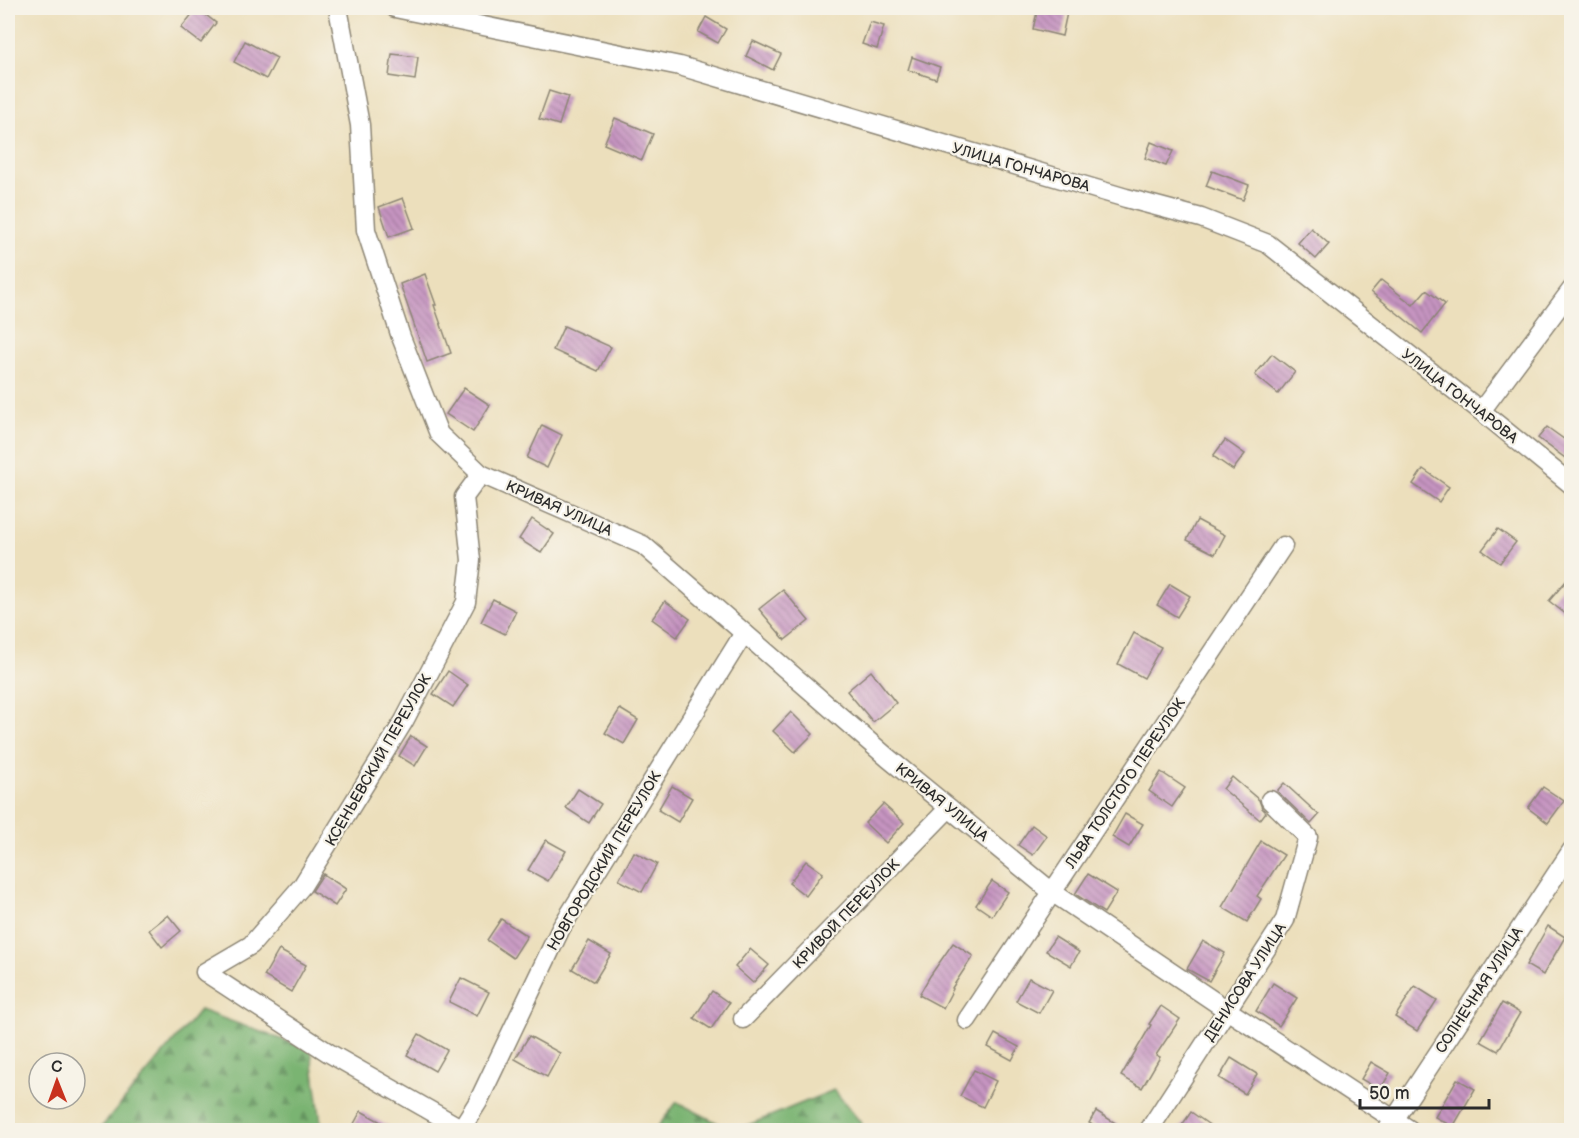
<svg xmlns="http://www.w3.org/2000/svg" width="1579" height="1138" viewBox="0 0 1579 1138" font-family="'Balsamiq Sans',sans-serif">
  <defs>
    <pattern id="forest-firs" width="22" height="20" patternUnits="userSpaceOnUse" patternTransform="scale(1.5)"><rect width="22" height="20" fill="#7ab472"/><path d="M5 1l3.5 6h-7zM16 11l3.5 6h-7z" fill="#64935e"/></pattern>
    <pattern id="building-back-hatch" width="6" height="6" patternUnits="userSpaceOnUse" patternTransform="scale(1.5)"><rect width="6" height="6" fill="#c694c1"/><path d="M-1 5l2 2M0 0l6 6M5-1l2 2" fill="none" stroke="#a1799d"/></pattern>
  </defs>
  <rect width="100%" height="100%" fill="#f7f3e8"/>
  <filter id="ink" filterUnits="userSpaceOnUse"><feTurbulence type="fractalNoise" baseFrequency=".0167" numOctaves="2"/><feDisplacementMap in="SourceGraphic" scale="12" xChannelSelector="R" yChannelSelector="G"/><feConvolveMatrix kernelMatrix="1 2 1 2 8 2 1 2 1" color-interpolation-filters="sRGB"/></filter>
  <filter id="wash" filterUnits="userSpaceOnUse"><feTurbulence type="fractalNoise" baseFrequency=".008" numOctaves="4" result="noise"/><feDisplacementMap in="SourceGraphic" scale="24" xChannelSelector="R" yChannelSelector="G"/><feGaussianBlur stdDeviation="1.35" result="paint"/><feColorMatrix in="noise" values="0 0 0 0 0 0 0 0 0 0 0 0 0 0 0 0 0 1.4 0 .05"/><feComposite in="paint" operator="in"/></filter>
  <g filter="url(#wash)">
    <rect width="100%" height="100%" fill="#ecdfbc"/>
    <!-- forest -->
    <g fill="url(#forest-firs)" stroke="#52704e" stroke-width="1.5">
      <polygon points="200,1010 311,1050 322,1130 99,1130"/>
      <polygon points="834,1090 862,1124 858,1130 736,1130"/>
      <polygon points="677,1102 731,1130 655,1130"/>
    </g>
    <g id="blocks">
      <!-- building -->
      <g fill="url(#building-back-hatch)">
        <polygon points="197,8 216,23 201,43 181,28"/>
        <polygon points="1038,8 1068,8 1062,36 1033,29"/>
        <polygon points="706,17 726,29 718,43 698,32"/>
        <polygon points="870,22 884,26 877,49 862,44"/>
        <polygon points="245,41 277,58 266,79 234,62"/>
        <polygon points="753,41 781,54 773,70 746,56"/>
        <polygon points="392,54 418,57 415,80 389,76"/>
        <polygon points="912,57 940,67 936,79 908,70"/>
        <polygon points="549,91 568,97 559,125 539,119"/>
        <polygon points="615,118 653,134 642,160 604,144"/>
        <polygon points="1151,142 1173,151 1166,166 1145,158"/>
        <polygon points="1212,171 1249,185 1243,200 1206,186"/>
        <polygon points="403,198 414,228 389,237 379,207"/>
        <polygon points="1311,228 1329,244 1316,259 1298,243"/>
        <polygon points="425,274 436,305 434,305 451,353 427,362 400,284"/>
        <polygon points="1381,280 1413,305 1426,290 1445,304 1422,333 1371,292"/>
        <polygon points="564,326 611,347 598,371 553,350"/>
        <polygon points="1272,354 1295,372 1278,394 1255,375"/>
        <polygon points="464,388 490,405 473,432 446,414"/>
        <polygon points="542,425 562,435 547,468 527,458"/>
        <polygon points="1547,427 1572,445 1572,463 1538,438"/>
        <polygon points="1225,440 1245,454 1233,470 1213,456"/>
        <polygon points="1423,469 1449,487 1439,502 1413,484"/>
        <polygon points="532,519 554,534 541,553 519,539"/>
        <polygon points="1197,520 1225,535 1215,554 1187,540"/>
        <polygon points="1498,529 1516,542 1500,563 1482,550"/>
        <polygon points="1572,574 1572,619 1549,601"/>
        <polygon points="1170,584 1190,596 1177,617 1157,605"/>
        <polygon points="783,590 809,621 785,640 759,609"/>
        <polygon points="493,599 516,611 505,634 481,622"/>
        <polygon points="665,601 690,619 677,637 652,619"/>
        <polygon points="1134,633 1161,647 1144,678 1118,664"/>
        <polygon points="448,671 468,685 453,707 433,694"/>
        <polygon points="871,671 896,703 873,722 847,691"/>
        <polygon points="620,709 638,720 624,744 605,733"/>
        <polygon points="791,712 813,734 795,752 773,731"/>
        <polygon points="411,736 427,746 415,766 399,756"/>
        <polygon points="1161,772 1185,788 1172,807 1149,791"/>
        <polygon points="1232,777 1259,800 1262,808 1266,812 1260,820 1223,789"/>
        <polygon points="1284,783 1319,815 1311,824 1277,791"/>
        <polygon points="672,786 692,798 678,822 658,810"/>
        <polygon points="1543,787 1564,801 1548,823 1528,808"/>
        <polygon points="578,789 601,804 589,823 566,808"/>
        <polygon points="883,804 904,823 886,843 865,823"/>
        <polygon points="1125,814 1143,824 1129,847 1112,837"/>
        <polygon points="1032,825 1047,836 1033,855 1018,845"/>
        <polygon points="546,840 566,851 548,881 528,870"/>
        <polygon points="1261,841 1284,855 1257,896 1261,899 1247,922 1222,907"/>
        <polygon points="634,852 657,864 642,892 619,880"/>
        <polygon points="806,861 823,873 806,896 789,883"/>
        <polygon points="323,874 346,889 335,906 312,891"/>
        <polygon points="1088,874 1117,892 1104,913 1075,894"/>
        <polygon points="992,881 1008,892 992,916 976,905"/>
        <polygon points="168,915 181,931 162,947 149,930"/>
        <polygon points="501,919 527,936 513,958 487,940"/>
        <polygon points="1548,926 1565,937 1543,975 1526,965"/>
        <polygon points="1055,937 1079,952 1071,966 1046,951"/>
        <polygon points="589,941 611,954 594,982 572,969"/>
        <polygon points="1203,941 1225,953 1209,981 1187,969"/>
        <polygon points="953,943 973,956 952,988 953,989 943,1008 919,995 930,976"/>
        <polygon points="750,949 769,965 753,983 735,967"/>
        <polygon points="279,950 306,965 291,992 264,976"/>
        <polygon points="461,978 489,992 477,1016 449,1002"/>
        <polygon points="1029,978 1052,990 1039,1013 1016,1001"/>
        <polygon points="1273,983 1297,998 1279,1026 1256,1011"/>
        <polygon points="1415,986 1437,1000 1417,1031 1395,1017"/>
        <polygon points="712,991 729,1003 711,1029 694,1018"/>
        <polygon points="1502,1003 1520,1013 1498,1051 1480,1041"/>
        <polygon points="1161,1006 1180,1019 1156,1055 1160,1057 1142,1088 1121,1076 1151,1025 1149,1024"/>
        <polygon points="419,1034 447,1050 435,1071 407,1055"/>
        <polygon points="995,1034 1019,1047 1012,1060 988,1047"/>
        <polygon points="529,1036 560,1053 547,1077 515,1059"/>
        <polygon points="1231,1058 1257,1074 1245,1094 1219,1078"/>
        <polygon points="1371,1062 1390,1073 1380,1090 1361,1079"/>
        <polygon points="974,1070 996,1081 983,1107 960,1096"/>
        <polygon points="1457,1079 1475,1089 1453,1127 1435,1117"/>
        <polygon points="361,1111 397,1131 350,1131"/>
        <polygon points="1096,1111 1128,1131 1102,1131 1089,1123"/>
        <polygon points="1191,1112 1218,1131 1178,1131"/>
      </g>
    </g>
  </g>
  <g filter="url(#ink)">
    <use href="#blocks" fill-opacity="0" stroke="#8c8574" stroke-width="1.5"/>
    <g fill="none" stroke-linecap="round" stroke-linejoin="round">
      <!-- minor casing -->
      <g stroke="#8c8574" stroke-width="21">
        <g id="minor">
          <polyline points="338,8 360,125 366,230 401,337 439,434 481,474 643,545 888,758 1052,892 1227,1010 1410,1130"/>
          <polyline points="395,8 680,66 1126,198 1201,218 1268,244 1481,411 1572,485"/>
          <polyline points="1481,411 1572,289"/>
          <polyline points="743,1019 949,808"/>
          <polyline points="967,1020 1283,546"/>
          <polyline points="461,1129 478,1102 561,928 744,633"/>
          <polyline points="1388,1129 1572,850"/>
          <polyline points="464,1130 329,1053 205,972 251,945 302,886 404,721 466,602 471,560 464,497 481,474"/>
          <polyline points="1149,1130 1285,920 1308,837 1270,800"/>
        </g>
      </g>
      <!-- minor -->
      <use href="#minor" stroke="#fff" stroke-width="18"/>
    </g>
  </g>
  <g text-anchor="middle" stroke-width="4.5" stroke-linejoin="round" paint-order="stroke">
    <!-- street labels -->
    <g font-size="15" fill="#2b2b2b" stroke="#f7f3e8">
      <text transform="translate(1021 167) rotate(16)" y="5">УЛИЦА ГОНЧАРОВА</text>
      <text transform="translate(1460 396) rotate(38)" y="5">УЛИЦА ГОНЧАРОВА</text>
      <text transform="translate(559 508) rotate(24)" y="5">КРИВАЯ УЛИЦА</text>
      <text transform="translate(378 760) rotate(-60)" y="5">КСЕНЬЕВСКИЙ ПЕРЕУЛОК</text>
      <text transform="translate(1125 783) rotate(-56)" y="5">ЛЬВА ТОЛСТОГО ПЕРЕУЛОК</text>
      <text transform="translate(942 802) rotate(39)" y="5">КРИВАЯ УЛИЦА</text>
      <text transform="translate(604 861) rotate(-59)" y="5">НОВГОРОДСКИЙ ПЕРЕУЛОК</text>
      <text transform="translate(846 914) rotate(-46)" y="5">КРИВОЙ ПЕРЕУЛОК</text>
      <text transform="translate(1245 982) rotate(-57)" y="5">ДЕНИСОВА УЛИЦА</text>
      <text transform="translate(1479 990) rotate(-57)" y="5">СОЛНЕЧНАЯ УЛИЦА</text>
    </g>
  </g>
  <!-- margin -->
  <rect width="1579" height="1138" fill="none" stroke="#f7f3e8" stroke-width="30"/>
  <!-- north arrow -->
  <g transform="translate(57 1081) rotate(359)"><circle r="28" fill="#f7f3e8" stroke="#a5a39c" stroke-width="1.5"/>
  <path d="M0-4.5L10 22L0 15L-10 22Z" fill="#c8321e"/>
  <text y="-9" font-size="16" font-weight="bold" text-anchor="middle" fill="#2b2b2b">С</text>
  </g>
  <!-- scale -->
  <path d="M1360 1099v9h129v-9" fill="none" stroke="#2b2b2b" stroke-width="3"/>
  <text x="1369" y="1099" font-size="18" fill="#2b2b2b" stroke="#f7f3e8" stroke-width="4.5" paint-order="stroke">50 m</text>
</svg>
